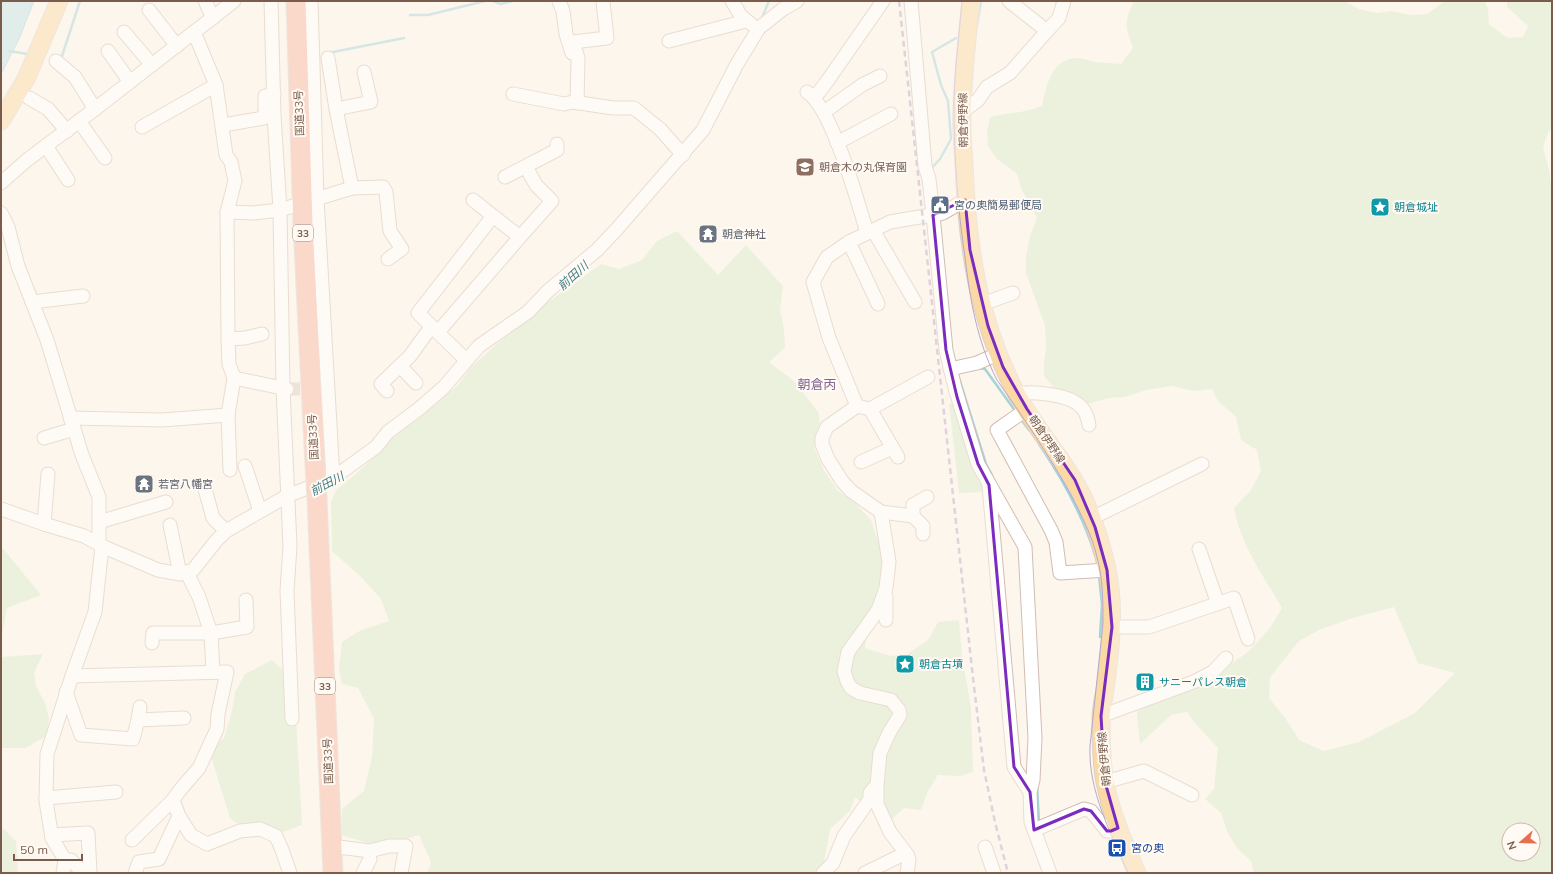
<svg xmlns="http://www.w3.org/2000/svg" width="1553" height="874" viewBox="0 0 1553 874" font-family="Mulish,'Noto Sans JP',sans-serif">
  <rect width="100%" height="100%" fill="#fdf6ec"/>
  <!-- green -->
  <g fill="#d8ecc9" fill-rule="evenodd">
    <path d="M1134 1H1344L1359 9 1377 13 1391 11 1411 15 1427 14 1445 1H1485L1488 9 1489 24 1507 38 1523 37 1528 26 1507 7V1H1552V129L1549 131 1543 147 1549 170 1552 192V873H1254L1251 861 1237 848 1227 831 1221 813 1205 799 1214 789 1218 748 1195 723 1187 712 1171 715 1140 744 1137 714 1139 700 1210 678 1248 652 1270 628 1282 608C1264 577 1240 544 1234 508L1251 490 1261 471 1257 450 1241 440 1236 417 1218 401 1212 389 1194 391 1172 386 1146 390 1124 397 1109 398 1087 404 1069 394 1055 389 1044 376V362L1046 349 1045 326 1026 273V256L1030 236 1037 218 1022 190 1017 174 996 158 988 146 987 133 990 117C1007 113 1025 113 1042 106 1046 86 1052 58 1077 58 1083 58 1090 61 1096 62 1104 63 1113 63 1121 64L1133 48C1125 26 1124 22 1134 1ZM1394 607 1418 663 1455 673 1415 713 1359 742 1324 751 1299 740 1286 719 1269 698 1270 678 1283 661 1299 641 1319 630 1353 618ZM1509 830H1533V854H1509Z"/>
    <polygon points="677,231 718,275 746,245 783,286 780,310 784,329 785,348 769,362 794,381 819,413 820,431 814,447 824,470 837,490 855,503 871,520 878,541 884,568 880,589 868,622 865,648 890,656 907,654 928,640 938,622 959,620 962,657 971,707 973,772 960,776 938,775 928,791 921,810 904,808 889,822 855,797 850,811 830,829 824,862 817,873 427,873 431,862 419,835 396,842 368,843 341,835 342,809 364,791 372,757 374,719 358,688 342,684 339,669 342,642 361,630 389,621 381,599 361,577 332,551 331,502 336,490 351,478 380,452 396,433 412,424 458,385 472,366 515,328 541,307 601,264 619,269 642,260 657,241"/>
    <polygon points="953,403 968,456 985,492 959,493 949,404"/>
    <polygon points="1,546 41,595 7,608 1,641"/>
    <polygon points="43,654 34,673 36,686 45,703 49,718 46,736 26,748 1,748 1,657"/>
    <polygon points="272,660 294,680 302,825 286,831 264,835 246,830 230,818 209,750 224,738 232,711 235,692 245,674"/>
    <polygon points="1,826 16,841 18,868 17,873 1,873"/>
  </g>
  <!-- water -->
  <polygon fill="#bfe3e8" stroke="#a5d3da" points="1,1 34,1 19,39 1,74"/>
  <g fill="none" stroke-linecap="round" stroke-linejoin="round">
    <!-- stream -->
    <g stroke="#a5d3da" stroke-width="2.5">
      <polyline points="493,1 501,4 512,1"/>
      <polyline points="410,15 428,15 485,1"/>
      <polyline points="761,20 769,1"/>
      <polyline points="975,27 977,25 981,1"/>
      <polyline points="9,51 28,54"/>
      <polyline points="328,53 404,38"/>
      <polyline points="58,58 62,56 80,1"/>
      <polyline points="930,170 940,159 951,139 948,101 941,85 932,52 956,38"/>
      <polyline points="979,368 985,369 1016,412"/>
      <polyline points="959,378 986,464 992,475"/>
      <polyline points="1020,418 1029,430"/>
      <path d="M1039 444C1062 478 1083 515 1095 555"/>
      <polyline points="1099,575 1102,605 1100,637"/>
      <polyline points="1037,786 1039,823"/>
    </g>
    <!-- minor-tunnel -->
    <polyline stroke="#dcd0c4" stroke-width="13" stroke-dasharray="13 6" stroke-linecap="butt" points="287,389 325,389"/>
    <!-- minor casing -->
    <g stroke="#d1beb0" stroke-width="15">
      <g id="minor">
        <polyline points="205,1 213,18"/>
        <polyline points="271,1 274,115 280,210 283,388 290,546 287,591 292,719"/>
        <polyline points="311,1 317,198 333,478"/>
        <polyline points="559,1 563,11 566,34 572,53"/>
        <polyline points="732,1 741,16 751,24"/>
        <polyline points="911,1 925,166 929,179 933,215 946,350 955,388 978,464 1025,547 1035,738 1033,780 1030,792 1031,822 1050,873"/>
        <polyline points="149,10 177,46"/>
        <polyline points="1047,31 1059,18 1064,1"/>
        <polyline points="124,32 152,65"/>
        <polyline points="669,41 746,21"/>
        <polyline points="108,51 130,82"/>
        <polyline points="56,61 75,77 95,109"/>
        <path d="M807 92C832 108 858 202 867 233"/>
        <polyline points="513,94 564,104 573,102 613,108 634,108 660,129 683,155"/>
        <polyline points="813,96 819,92 828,80 883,1"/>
        <polyline points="29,98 48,109 67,131"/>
        <polyline points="577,103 578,58 573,42 607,38 603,2"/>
        <polyline points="336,109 371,102 364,72"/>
        <polyline points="824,112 862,85 880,76"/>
        <polyline points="961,113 978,100 987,87 1010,73 1047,31 1009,1"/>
        <polyline points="79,121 105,158"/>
        <polyline points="223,125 264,118 265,115 265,96 274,94"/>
        <polyline points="142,127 216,85"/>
        <polyline points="837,143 891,114"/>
        <polyline points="46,146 68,180"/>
        <polyline points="505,177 557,150 557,144"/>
        <polyline points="1,183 27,160 95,109 234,1"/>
        <polyline points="352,188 383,187 386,192 390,231 402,249 388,259"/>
        <polyline points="473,200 493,216"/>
        <polyline points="227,212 253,213 280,210 352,188 336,109 328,58"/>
        <polyline points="1,213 8,227 18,266 47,340 82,455 99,497 99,544"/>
        <polyline points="873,230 915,302"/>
        <polyline points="520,237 552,201 536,185 526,167"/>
        <polyline points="849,242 878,304"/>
        <polyline points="32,302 83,296"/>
        <polyline points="982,304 1013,293"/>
        <polyline points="438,332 520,237 493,216 418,313 466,360"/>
        <polyline points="228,339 245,338 262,334"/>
        <polyline points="400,366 416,383"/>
        <polyline points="950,369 977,363 998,354"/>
        <polyline points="234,378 287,389"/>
        <polyline points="387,391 381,384 410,356 431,327"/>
        <path d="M1017 394C1033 391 1071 394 1082 408 1086 412 1088 419 1089 425"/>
        <polyline points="857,406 870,409 928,377"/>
        <polyline points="870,409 898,457"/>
        <polyline points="1027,409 997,430 1051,530 1056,542 1060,573 1107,570"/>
        <polyline points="228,415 230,470"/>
        <polyline points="70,418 162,420 228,415 234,378 229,364 228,339 227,212 235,181 231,162 226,155 216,85 194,32"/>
        <polyline points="44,438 74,429"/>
        <polyline points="861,462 892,448"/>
        <polyline points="245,466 260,511"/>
        <polyline points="989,486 1014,767 1030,792"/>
        <polyline points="205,489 213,518 226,531"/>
        <polyline points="1,509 44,524 84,536 104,547 158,570 180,574 193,570 216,541 226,531 287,496 333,478 376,447 388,432 420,408 444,387 479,346 528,312 548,291 597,250 616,230 703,130 737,64 759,28 783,9 797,1"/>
        <polyline points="881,512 913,516 923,526 923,534"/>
        <polyline points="913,516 913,505 927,497"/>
        <polyline points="1092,518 1202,464"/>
        <polyline points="99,522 166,502"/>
        <polyline points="44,524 48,474"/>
        <polyline points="170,525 180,574"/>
        <polyline points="1199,549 1218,604"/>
        <polyline points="187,573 199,597 211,633 213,672"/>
        <polyline points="886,596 886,620"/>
        <polyline points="1112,627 1149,627 1234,598 1248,639"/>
        <polyline points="152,643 153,633 211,633 247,627 246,600"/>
        <polyline points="72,676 227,672 218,714 217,729 199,768 180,790 173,800 179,816 191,835 207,844 240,831 260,829 276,836 282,850 290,873"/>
        <polyline points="66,692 81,735 133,739 138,720 184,718"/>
        <polyline points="1101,716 1196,681 1213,672 1226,658"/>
        <polyline points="138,720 140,707"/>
        <polyline points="1105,782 1144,771 1192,795"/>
        <polyline points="46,798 116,792"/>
        <polyline points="1034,830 1084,809 1091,811 1107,831 1111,831 1118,828"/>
        <polyline points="52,835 88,833 90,873"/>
        <polyline points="132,840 173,800"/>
        <polyline points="331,846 370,851 389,846 406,846 401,873"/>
        <polyline points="985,847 994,873"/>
        <polyline points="65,860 71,860 83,873"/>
        <polyline points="63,873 65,860 52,838 46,801 47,754 72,676 95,612 102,546"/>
        <polyline points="135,873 139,862 159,859 179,816"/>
        <polyline points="363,873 370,859"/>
        <polyline points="823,873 833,863 844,836 870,799 870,793 875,787"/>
        <polyline points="865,873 906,853"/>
        <polyline points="907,873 909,860 908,856 890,832 877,804 877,785 880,753 889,733 900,715 899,710 891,700 860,693 851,688 847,681 844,671 848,652 878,610 886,588 889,562 881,512 851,491 842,481 828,459 822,444 822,438 827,427 857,406 829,338 813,282 827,257 849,242 890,222 943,213 965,200"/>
      </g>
    </g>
    <!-- major casing -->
    <g stroke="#dad1cd" stroke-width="19">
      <g id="major">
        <path d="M971 1C967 37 963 74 962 110 961 129 963 147 964 165 967 246 978 319 1015 391 1031 422 1055 449 1073 479 1090 506 1100 538 1107 569 1115 607 1111 644 1106 682 1105 694 1101 706 1101 719 1101 740 1101 762 1105 782 1111 814 1124 843 1137 873"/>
        <polyline points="1,121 26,79 59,1"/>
      </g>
    </g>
    <!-- highway casing -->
    <g stroke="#dad1cd" stroke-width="21">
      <g id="highway">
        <polyline points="296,1 303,225 315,465"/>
        <polyline points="317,499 333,873"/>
      </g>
    </g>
    <!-- minor -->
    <use href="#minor" stroke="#fff" stroke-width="13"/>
    <!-- major -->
    <use href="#major" stroke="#fbd9a5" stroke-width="17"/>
    <!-- highway -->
    <use href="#highway" stroke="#f7b7a3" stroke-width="19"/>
    <!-- tram -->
    <path stroke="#b9a8c9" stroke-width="1" d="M962 1C959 40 953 80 954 119 955 165 958 212 965 257 970 300 977 341 997 380 1023 417 1049 455 1071 495 1081 515 1092 535 1097 557 1103 579 1103 601 1103 623L1090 746C1088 791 1111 833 1128 873"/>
    <!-- rail -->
    <polyline stroke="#b9a8c9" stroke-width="2.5" stroke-dasharray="6 4" stroke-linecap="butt" points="899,1 973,678 984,770 995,822 1008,873"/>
    <!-- highway-bridge casing -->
    <g stroke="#dad1cd" stroke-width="21" stroke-linecap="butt">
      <polyline id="highway-bridge" points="315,465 317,499"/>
    </g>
    <!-- highway-bridge -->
    <use href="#highway-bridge" stroke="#f7b7a3" stroke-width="19"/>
  </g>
  <!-- marked area -->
  <path d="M0 0H1553V874H0ZM965 200 970 250 988 326 1003 367 1027 409 1075 480 1095 527 1107 570 1112 627 1101 716 1105 782 1118 828 1111 831H1107L1091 811 1084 809 1034 830 1030 792 1014 767 989 485 978 464 957 397 946 350 933 215Z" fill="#fdf6ec" fill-opacity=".55" fill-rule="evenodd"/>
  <path fill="none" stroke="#7b2cbf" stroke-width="3" stroke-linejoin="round" d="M965 200 970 250 988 326 1003 367 1027 409 1075 480 1095 527 1107 570 1112 627 1101 716 1105 782 1118 828 1111 831H1107L1091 811 1084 809 1034 830 1030 792 1014 767 989 485 978 464 957 397 946 350 933 215Z"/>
  <!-- icons -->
  <defs>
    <g id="school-square" transform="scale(1)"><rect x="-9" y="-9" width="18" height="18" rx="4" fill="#8d6e63" stroke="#fffaf3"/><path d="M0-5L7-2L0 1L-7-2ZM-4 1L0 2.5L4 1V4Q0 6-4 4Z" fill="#fff"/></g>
    <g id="civic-square" transform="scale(1)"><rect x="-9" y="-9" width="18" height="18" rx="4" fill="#5c6f8a" stroke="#fffaf3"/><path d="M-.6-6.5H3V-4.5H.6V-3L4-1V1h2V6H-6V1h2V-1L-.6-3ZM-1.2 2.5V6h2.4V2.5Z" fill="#fff"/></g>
    <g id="sight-square" transform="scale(1)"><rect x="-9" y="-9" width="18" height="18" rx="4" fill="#0f9aa8" stroke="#fffaf3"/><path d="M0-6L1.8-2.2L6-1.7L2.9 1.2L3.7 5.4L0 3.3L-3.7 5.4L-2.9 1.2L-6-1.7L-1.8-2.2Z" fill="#fff"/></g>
    <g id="temple-square" transform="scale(1)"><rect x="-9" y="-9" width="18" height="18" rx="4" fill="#6b7280" stroke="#fffaf3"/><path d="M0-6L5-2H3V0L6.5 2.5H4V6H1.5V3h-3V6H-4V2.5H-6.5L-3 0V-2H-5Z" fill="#fff"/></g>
    <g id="building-square" transform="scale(1)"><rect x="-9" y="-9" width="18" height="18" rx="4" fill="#0f9aa8" stroke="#fffaf3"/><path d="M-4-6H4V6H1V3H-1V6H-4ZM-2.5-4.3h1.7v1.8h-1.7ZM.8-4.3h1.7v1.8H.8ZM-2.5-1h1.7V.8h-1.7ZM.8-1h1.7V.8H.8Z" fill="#fff"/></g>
    <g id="bus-square" transform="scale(1)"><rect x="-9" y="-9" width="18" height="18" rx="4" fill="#1a4fb4" stroke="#fffaf3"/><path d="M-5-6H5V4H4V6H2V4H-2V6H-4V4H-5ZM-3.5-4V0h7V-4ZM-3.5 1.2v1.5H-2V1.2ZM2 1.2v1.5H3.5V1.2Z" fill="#fff"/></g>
  </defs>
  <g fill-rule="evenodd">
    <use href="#school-square" x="805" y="167"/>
    <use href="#civic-square" x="940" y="205"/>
    <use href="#sight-square" x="1380" y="207"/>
    <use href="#temple-square" x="708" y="234"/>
    <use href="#temple-square" x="144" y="484"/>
    <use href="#sight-square" x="905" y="664"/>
    <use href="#building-square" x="1145" y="682"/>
    <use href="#bus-square" x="1117" y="848"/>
  </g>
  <g text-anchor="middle" stroke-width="4" stroke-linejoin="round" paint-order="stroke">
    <!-- shield labels -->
    <g fill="#fffaf3" stroke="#a28b7f" stroke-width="1">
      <rect x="293" y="225" width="20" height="16" rx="3"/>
      <rect x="315" y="678" width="20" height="16" rx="3"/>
    </g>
    <g font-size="10" font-weight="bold" fill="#7a5c4d">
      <text x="303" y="237">33</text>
      <text x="325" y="690">33</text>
    </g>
    <!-- street labels -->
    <g font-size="11" fill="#7a5c4d" stroke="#fffaf3">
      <text transform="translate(299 113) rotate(-92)" y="4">国道33号</text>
      <text transform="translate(963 120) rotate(-91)" y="4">朝倉伊野線</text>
      <text transform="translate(313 437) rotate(-93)" y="4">国道33号</text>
      <text transform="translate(1047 439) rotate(56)" y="4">朝倉伊野線</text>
      <text transform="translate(1104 759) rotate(-95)" y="4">朝倉伊野線</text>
      <text transform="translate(328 761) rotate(-92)" y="4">国道33号</text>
    </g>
    <!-- education labels -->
    <g font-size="11" fill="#785e54" stroke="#fffaf3" text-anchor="start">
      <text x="819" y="171">朝倉木の丸保育園</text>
    </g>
    <!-- service labels -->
    <g font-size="11" fill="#4e5e75" stroke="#fffaf3" text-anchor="start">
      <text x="954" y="209">宮の奥簡易郵便局</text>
    </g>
    <!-- culture labels -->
    <g font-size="11" fill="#0d838f" stroke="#fffaf3" text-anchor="start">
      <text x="1394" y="211">朝倉城址</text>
      <text x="919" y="668">朝倉古墳</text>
      <text x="1159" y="686">サニーパレス朝倉</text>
    </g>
    <!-- worship labels -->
    <g font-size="11" fill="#5b616d" stroke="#fffaf3" text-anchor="start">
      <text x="722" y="238">朝倉神社</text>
      <text x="158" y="488">若宮八幡宮</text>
    </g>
    <!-- transit labels -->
    <g font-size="11" fill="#164399" stroke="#fffaf3" text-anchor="start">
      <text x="1131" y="852">宮の奥</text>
    </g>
    <!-- water labels -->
    <g font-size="12" font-style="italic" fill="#437c86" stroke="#fffaf3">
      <text transform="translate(573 276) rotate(-42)" y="4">前田川</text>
      <text transform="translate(327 484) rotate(-28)" y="4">前田川</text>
    </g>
    <!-- quarter labels -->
    <g font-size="13" fill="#846695" stroke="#fffaf3">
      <text x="817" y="389">朝倉丙</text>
    </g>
  </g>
  <!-- border -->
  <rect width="1553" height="874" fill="none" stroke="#7a5c4d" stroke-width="4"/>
  <!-- north arrow -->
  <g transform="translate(1521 842) rotate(250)"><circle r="19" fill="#fffaf3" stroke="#cabbb1"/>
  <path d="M0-3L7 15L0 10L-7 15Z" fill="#e76f51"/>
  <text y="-6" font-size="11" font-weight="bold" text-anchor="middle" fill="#7a5c4d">N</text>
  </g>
  <!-- scale -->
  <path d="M14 854v6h68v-6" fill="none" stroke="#7a5c4d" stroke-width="2"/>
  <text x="20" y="854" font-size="12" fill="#7a5c4d" stroke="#fffaf3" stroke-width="3" paint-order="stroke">50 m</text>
</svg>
